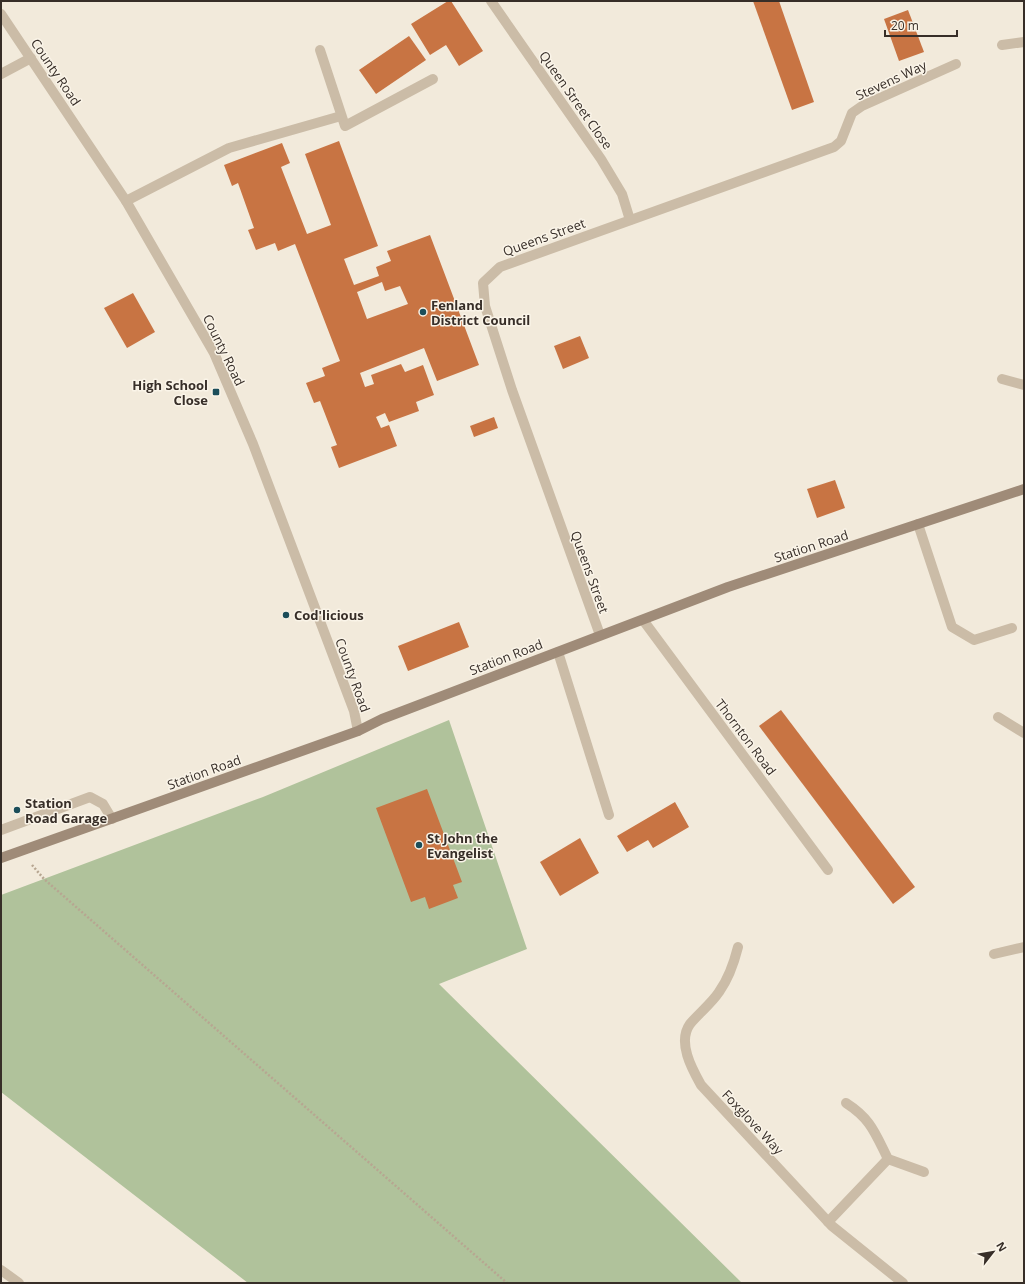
<svg xmlns="http://www.w3.org/2000/svg" width="1025" height="1284" viewBox="0 0 1025 1284" font-family="'Open Sans',sans-serif">
  <rect width="100%" height="100%" fill="#f2eadb"/>
  <!-- green -->
  <polygon fill="#b0c29b" points="449,720 527,949 439,984 742,1283 248,1283 1,1092 1,895 263,797"/>
  <!-- building -->
  <g fill="#c87443" fill-rule="evenodd">
    <polygon points="448,1 451,1 483,51 459,66 446,45 430,55 411,24"/>
    <polygon points="753,1 779,1 814,102 792,110"/>
    <polygon points="908,10 924,52 899,61 884,19"/>
    <polygon points="409,36 426,60 376,94 359,70"/>
    <path d="M339 141 378 246 344 259 354 285 379 276 376 267 391 261 387 251 430 235 479 365 437 381 424 348 360 373 365 387 374 384 371 375 401 364 405 372 423 365 434 395 416 402 419 411 389 422 385 413 376 417 381 428 389 425 397 446 339 468 331 447 337 445 320 401 314 403 306 383 325 376 322 368 340 361 295 244 278 251 275 243 256 250 248 230 254 228 238 183 232 186 224 165 282 143 290 163 281 167 307 234 331 225 305 154ZM382 282 385 291 400 286 408 304 367 319 357 292Z"/>
    <polygon points="133,293 155,332 127,348 104,308"/>
    <polygon points="580,336 589,358 563,369 554,346"/>
    <polygon points="494,417 498,428 474,437 470,426"/>
    <polygon points="835,480 845,508 817,518 807,489"/>
    <polygon points="459,622 469,647 408,671 398,646"/>
    <polygon points="781,710 915,887 893,904 759,726"/>
    <polygon points="427,789 462,882 453,885 458,898 429,909 425,897 411,902 376,808"/>
    <polygon points="675,802 689,827 653,848 648,840 627,852 617,836"/>
    <polygon points="580,838 599,873 560,896 540,862"/>
  </g>
  <g fill="none" stroke-linecap="round" stroke-linejoin="round">
    <!-- path -->
    <polyline stroke="#b7a691" stroke-width="2.5" stroke-dasharray="2 2" stroke-linecap="butt" points="32,865 44,879 507,1283"/>
    <!-- lane -->
    <g stroke="#cbbca7" stroke-width="10">
      <polyline points="1002,45 1024,42"/>
      <polyline points="320,50 345,126 433,79"/>
      <polyline points="126,201 229,148 341,116"/>
      <polyline points="1002,379 1024,385"/>
      <polyline points="918,524 952,627 974,640 1012,628"/>
      <polyline points="558,652 609,815"/>
      <polyline points="1,830 90,797 103,804 112,819"/>
      <polyline points="994,954 1024,947"/>
      <path d="M846 1103C871 1119 875 1133 888 1159L924 1172"/>
      <polyline points="828,1222 888,1159"/>
    </g>
    <!-- street -->
    <g stroke="#cbbca7" stroke-width="10">
      <polyline points="491,1 601,159 622,194 630,220"/>
      <polyline points="1,14 126,201 214,353 253,444 354,711 358,731"/>
      <polyline points="1,74 31,58"/>
      <polyline points="643,620 828,870"/>
      <polyline points="600,635 512,390 485,306 483,283 500,267 834,147 841,141 852,113 862,106 956,64"/>
      <polyline points="998,717 1024,733"/>
      <path d="M738 947C734 963 729 978 719 992 711 1004 699 1013 690 1024 677 1042 692 1069 701 1085L832 1226 903 1283"/>
      <polyline points="1,1270 19,1283"/>
    </g>
    <!-- secondary -->
    <polyline stroke="#9f8b78" stroke-width="10" points="1,858 358,731 382,719 728,587 1024,489"/>
  </g>
  <!-- markers -->
  <g fill="#1c4e5a" stroke="#faf4e8" stroke-width="1.5">
    <circle cx="423" cy="312" r="4"/>
    <rect x="212" y="388" width="8" height="8" rx="2"/>
    <circle cx="286" cy="615" r="4"/>
    <circle cx="17" cy="810" r="4"/>
    <circle cx="419" cy="845" r="4"/>
  </g>
  <g text-anchor="middle" stroke-width="3" stroke-linejoin="round" paint-order="stroke">
    <!-- street labels -->
    <g font-size="13" fill="#372e28" stroke="#faf4e8">
      <text transform="translate(56 72) rotate(56)" y="5">County Road</text>
      <text transform="translate(891 80) rotate(-25)" y="5">Stevens Way</text>
      <text transform="translate(576 100) rotate(55)" y="5">Queen Street Close</text>
      <text transform="translate(544 237) rotate(-20)" y="5">Queens Street</text>
      <text transform="translate(224 350) rotate(64)" y="5">County Road</text>
      <text transform="translate(811 546) rotate(-18)" y="5">Station Road</text>
      <text transform="translate(590 572) rotate(70)" y="5">Queens Street</text>
      <text transform="translate(506 657) rotate(-21)" y="5">Station Road</text>
      <text transform="translate(353 675) rotate(70)" y="5">County Road</text>
      <text transform="translate(746 737) rotate(53)" y="5">Thornton Road</text>
      <text transform="translate(204 772) rotate(-20)" y="5">Station Road</text>
      <text transform="translate(753 1122) rotate(47)" y="5">Foxglove Way</text>
    </g>
    <!-- poi labels -->
    <g font-size="13" font-weight="bold" fill="#372e28" stroke="#faf4e8" text-anchor="start">
      <text x="431" y="310">Fenland<tspan x="431" dy="15">District Council</tspan></text>
      <text x="208" y="390" text-anchor="end">High School<tspan x="208" dy="15">Close</tspan></text>
      <text x="294" y="620">Cod'licious</text>
      <text x="25" y="808">Station<tspan x="25" dy="15">Road Garage</tspan></text>
      <text x="427" y="843">St John the<tspan x="427" dy="15">Evangelist</tspan></text>
    </g>
  </g>
  <!-- border -->
  <rect width="1025" height="1284" fill="none" stroke="#372e28" stroke-width="4"/>
  <!-- north arrow -->
  <g transform="translate(993 1252) rotate(59)" stroke="#faf4e8" stroke-width="3" paint-order="stroke">
  <path d="M0-3L7 15L0 10L-7 15Z" fill="#372e28"/>
  <text y="-6" font-size="11" font-weight="bold" text-anchor="middle" fill="#372e28">N</text>
  </g>
  <!-- scale -->
  <path d="M885 30v6h72v-6" fill="none" stroke="#372e28" stroke-width="2"/>
  <text x="891" y="30" font-size="12" fill="#372e28" stroke="#faf4e8" stroke-width="3" paint-order="stroke">20 m</text>
</svg>
